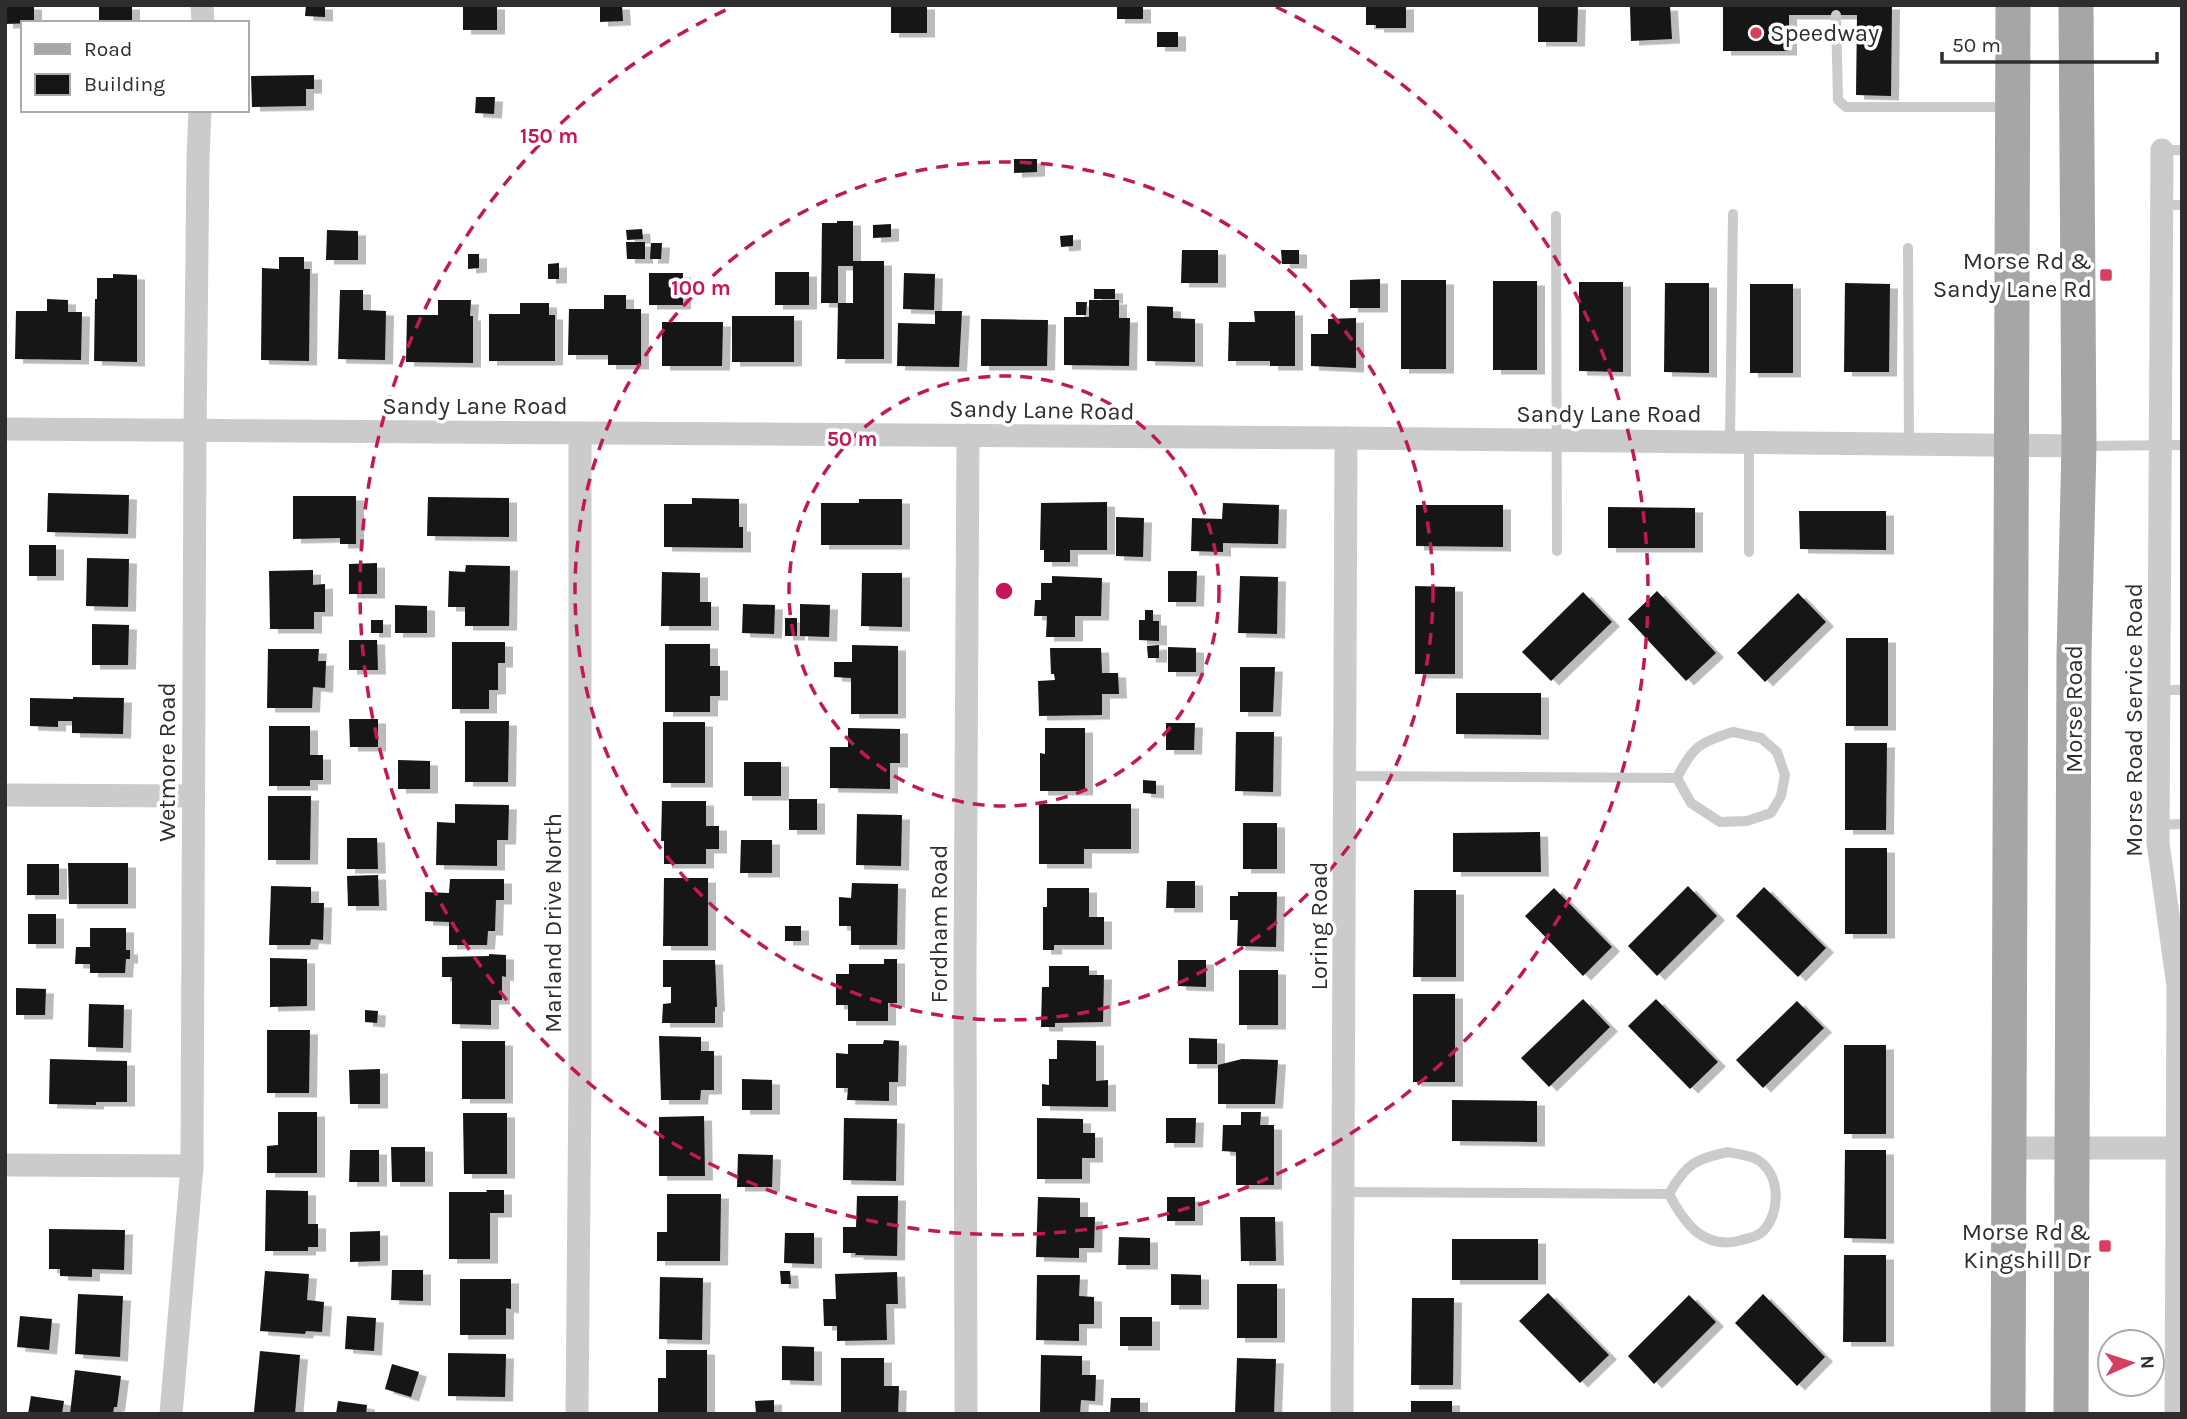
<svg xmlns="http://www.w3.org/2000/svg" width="2187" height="1419" viewBox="0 0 2187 1419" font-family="Karla,sans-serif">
  <defs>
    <filter id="shadow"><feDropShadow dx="8" dy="4.5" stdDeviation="0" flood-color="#0004"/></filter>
  </defs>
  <rect width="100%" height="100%" fill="#fff"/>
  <!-- building -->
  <g fill="#151515" filter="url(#shadow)">
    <polygon points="5,5 34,5 34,23 5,24"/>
    <rect x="99" y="5" width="33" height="18"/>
    <polygon points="306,5 325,5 325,17 305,16"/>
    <rect x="463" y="5" width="34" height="25"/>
    <polygon points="600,5 622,5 623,21 600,22"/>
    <rect x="891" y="5" width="36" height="28"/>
    <rect x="1117" y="5" width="26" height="14"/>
    <polygon points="1366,5 1406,5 1406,28 1376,28 1376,25 1366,25"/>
    <polygon points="1538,5 1578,5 1577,42 1538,42"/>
    <polygon points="1723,5 1892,5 1891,96 1856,95 1857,15 1789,15 1789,51 1723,51"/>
    <polygon points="1670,6 1672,39 1631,41 1630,7"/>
    <rect x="1157" y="32" width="21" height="15"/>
    <polygon points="314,75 314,89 306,89 306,106 252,107 251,76"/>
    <polygon points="476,97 495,97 494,114 475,113"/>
    <polygon points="1014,159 1037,159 1037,172 1014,173"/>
    <polygon points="837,221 853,221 853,261 884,261 884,359 837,359 838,303 853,303 853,266 838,266 838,303 821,303 822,223 837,223"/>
    <polygon points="891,224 891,237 873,238 873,225"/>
    <polygon points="642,229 643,239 627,240 626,230"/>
    <polygon points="327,230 358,231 358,260 326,260"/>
    <polygon points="1073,235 1073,246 1061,247 1060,236"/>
    <polygon points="626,242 645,242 645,259 627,259"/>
    <polygon points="651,243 662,243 661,259 650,259"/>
    <polygon points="1182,250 1218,250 1218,283 1181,283"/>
    <polygon points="1281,250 1299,250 1299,264 1282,264"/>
    <polygon points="468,254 479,254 479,268 468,269"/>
    <polygon points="279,257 304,257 304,269 310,269 309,361 261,360 262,268 279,269"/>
    <polygon points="559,263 559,279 548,279 548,264"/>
    <rect x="775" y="272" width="34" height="33"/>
    <rect x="649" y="273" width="34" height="32"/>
    <polygon points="904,273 935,274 934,310 903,309"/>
    <polygon points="113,274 137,275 137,362 94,361 95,299 97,299 97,278 113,278"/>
    <polygon points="1380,279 1380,308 1350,308 1350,280"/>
    <rect x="1401" y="280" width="45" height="89"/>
    <rect x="1493" y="281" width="44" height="89"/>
    <polygon points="1579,282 1623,282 1623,372 1579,371"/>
    <polygon points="1665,283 1709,283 1709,373 1664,372"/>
    <polygon points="1845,283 1890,284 1889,372 1844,372"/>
    <rect x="1750" y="284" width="43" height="89"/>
    <rect x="1094" y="289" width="21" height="10"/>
    <polygon points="340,290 363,290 363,310 386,311 385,360 338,359"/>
    <polygon points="604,295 626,295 626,309 641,309 641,365 608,365 608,355 568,355 569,309 604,309"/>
    <polygon points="47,299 68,300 68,312 82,312 81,360 15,359 16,311 47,311"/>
    <polygon points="438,300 471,300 470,316 473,316 473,363 406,362 407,315 438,315"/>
    <polygon points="1089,300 1119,300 1119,318 1130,318 1129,366 1064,365 1064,317 1089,317"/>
    <polygon points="1076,302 1087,302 1086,315 1076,315"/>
    <polygon points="520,303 549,303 549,315 555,315 555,361 489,361 489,314 520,314"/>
    <polygon points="1147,306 1173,307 1173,318 1195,319 1195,362 1147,361"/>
    <polygon points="935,311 962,311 959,367 897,366 898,323 935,324"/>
    <polygon points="1254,311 1295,311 1295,366 1270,366 1270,361 1228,361 1229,322 1255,322"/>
    <rect x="732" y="316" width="62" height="46"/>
    <polygon points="1356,318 1356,368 1311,366 1311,334 1328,334 1328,319"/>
    <polygon points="981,319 1048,320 1047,366 981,366"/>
    <polygon points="662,322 723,322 722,366 662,366"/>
    <polygon points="48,493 129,495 128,534 47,532"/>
    <polygon points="293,496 356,496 356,544 340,544 340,538 293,539"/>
    <polygon points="428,497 509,498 509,537 427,536"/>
    <polygon points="692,498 739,499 739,527 743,527 743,548 664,547 664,504 692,504"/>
    <polygon points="859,499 902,499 902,545 821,545 821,503 859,503"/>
    <polygon points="1107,502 1107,550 1070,550 1070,562 1044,562 1044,550 1040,550 1041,503"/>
    <polygon points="1223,503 1279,505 1278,544 1223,543 1223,552 1191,551 1192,518 1222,519"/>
    <polygon points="1416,505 1503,505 1503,547 1416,546"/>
    <polygon points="1608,507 1695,508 1695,548 1608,548"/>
    <polygon points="1799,511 1886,511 1886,550 1800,549"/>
    <polygon points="1116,517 1144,518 1143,557 1116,556"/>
    <rect x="29" y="545" width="27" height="31"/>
    <polygon points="87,558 129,559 128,607 86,606"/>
    <polygon points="377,563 377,594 349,594 349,564"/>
    <polygon points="466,565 510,566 509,626 465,626 465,607 448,607 449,571 465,572"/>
    <polygon points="313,570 313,585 325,584 325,612 314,612 314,629 270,629 269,571"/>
    <polygon points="1168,571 1197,571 1196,602 1168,602"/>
    <polygon points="662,572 700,573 700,602 711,602 711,626 661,626"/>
    <polygon points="862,573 902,573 902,627 861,626"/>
    <polygon points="1052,576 1102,578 1101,616 1075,616 1075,637 1046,637 1047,616 1034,616 1035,600 1041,600 1041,583 1052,583"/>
    <polygon points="1240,576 1278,577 1277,634 1238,633"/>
    <polygon points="1415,586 1455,587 1455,674 1415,674"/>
    <polygon points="1657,591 1716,653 1686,681 1628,619"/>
    <polygon points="1583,592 1612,622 1551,681 1522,652"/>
    <polygon points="1798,593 1826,622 1765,682 1737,653"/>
    <polygon points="743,604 775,605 774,634 742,633"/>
    <polygon points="800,604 830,605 829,637 800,636"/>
    <polygon points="395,605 427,606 427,633 395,633"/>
    <polygon points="1145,610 1153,610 1153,621 1159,621 1159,641 1139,640 1139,620 1145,620"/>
    <rect x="785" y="618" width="12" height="18"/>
    <rect x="371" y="620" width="12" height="13"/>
    <polygon points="92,624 129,625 128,665 92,665"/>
    <rect x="1846" y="638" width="42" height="88"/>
    <polygon points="349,640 377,640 378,670 349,670"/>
    <polygon points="452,642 505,642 505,663 498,663 498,690 489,690 489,709 452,709"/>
    <polygon points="665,644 710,644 710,666 720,666 720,696 710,696 710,712 665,712"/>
    <polygon points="852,645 898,646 898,714 851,714 851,678 834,677 834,662 852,662"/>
    <polygon points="1159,645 1159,658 1148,658 1147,646"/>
    <polygon points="1168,647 1196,648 1196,672 1168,672"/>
    <polygon points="1050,648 1101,648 1102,673 1118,673 1119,694 1102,694 1102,715 1039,716 1038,681 1055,680 1054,674 1051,674"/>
    <polygon points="268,649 319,649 318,661 326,661 325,688 313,687 312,708 267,708"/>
    <polygon points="1240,667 1275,667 1273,712 1240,712"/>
    <polygon points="1456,693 1541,693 1541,735 1456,734"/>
    <polygon points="73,697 124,698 123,734 72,733 72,721 58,721 58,727 30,726 30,698 73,699"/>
    <polygon points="349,719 378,719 378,747 350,747"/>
    <polygon points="465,721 509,721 508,782 465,782"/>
    <rect x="663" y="722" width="42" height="61"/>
    <polygon points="1166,723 1195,723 1194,750 1166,750"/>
    <polygon points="269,726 310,726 310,755 323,755 323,780 310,780 310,786 269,786"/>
    <polygon points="848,728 900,729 900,763 890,763 890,789 830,788 830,747 848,747"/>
    <polygon points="1045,728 1085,728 1085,791 1040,791 1040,753 1045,754"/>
    <polygon points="1236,732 1274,732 1273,792 1235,791"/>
    <polygon points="1845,743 1887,743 1886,830 1845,830"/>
    <polygon points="398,760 430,761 430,789 398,789"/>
    <rect x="744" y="762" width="37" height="34"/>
    <polygon points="1143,780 1156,781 1156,794 1143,793"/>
    <polygon points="268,796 311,796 310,860 268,860"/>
    <rect x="789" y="799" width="28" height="31"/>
    <polygon points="662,801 706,801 706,826 719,826 719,849 706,849 706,864 664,864 664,841 661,841"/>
    <polygon points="455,804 509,805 508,840 497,840 497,866 436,865 437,822 455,823"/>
    <polygon points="1039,804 1131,804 1131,849 1084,849 1084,864 1039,864"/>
    <polygon points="857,814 902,815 901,866 856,865"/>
    <rect x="1243" y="823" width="34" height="46"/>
    <polygon points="1540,832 1541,872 1453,872 1453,833"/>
    <polygon points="347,838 377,838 378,869 347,869"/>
    <polygon points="741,840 772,840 772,873 740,873"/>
    <rect x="1845" y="848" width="42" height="86"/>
    <polygon points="68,863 128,863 128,904 69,904"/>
    <rect x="27" y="864" width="32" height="31"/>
    <polygon points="378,875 379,906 348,906 347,876"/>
    <polygon points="664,878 708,878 708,946 663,946"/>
    <polygon points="450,879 504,879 504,900 496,900 495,931 488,931 487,945 449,945 449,922 425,921 425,892 449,893"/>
    <polygon points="1167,881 1195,881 1195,908 1166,908"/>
    <polygon points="852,883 898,884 897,945 851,945 851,926 839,926 839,897 851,898"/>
    <polygon points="271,886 311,887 311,903 324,903 323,940 311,939 310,945 269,945"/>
    <polygon points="1688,886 1717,916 1657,976 1628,946"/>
    <polygon points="1764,887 1826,948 1798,977 1736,916"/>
    <polygon points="1047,888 1089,888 1089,917 1104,917 1104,945 1054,945 1054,950 1043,950 1043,907 1047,907"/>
    <polygon points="1554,888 1612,947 1583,976 1525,916"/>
    <polygon points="1414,890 1456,890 1456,977 1413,977"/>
    <polygon points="1238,892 1277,892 1276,947 1237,946 1238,920 1230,920 1230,896 1238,896"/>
    <rect x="28" y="914" width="28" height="30"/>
    <rect x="785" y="926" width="16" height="15"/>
    <polygon points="90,928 126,928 126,950 130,950 130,959 126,959 125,973 90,973 90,964 75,964 76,947 90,947"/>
    <polygon points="489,954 506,955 506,977 502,976 502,1000 491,1000 491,1025 452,1024 452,977 442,977 442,957 489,956"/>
    <polygon points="270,958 307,959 307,1006 270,1007"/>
    <polygon points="884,959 897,959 897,1003 888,1003 888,1021 848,1021 848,1005 836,1005 836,974 849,974 849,964 884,964"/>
    <polygon points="663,960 715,960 717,1007 715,1007 715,1023 662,1023 663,1004 671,1003 671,987 663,987"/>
    <polygon points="1178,960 1206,960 1206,987 1178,986"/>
    <polygon points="1049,966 1089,966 1089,975 1104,975 1103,1022 1055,1023 1055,1027 1041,1027 1042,987 1049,987"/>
    <rect x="1239" y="970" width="39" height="55"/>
    <polygon points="16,988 46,989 45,1015 16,1015"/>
    <rect x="1413" y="994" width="42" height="88"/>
    <polygon points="1583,999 1610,1027 1549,1087 1521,1058"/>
    <polygon points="1656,999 1718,1062 1690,1089 1628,1026"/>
    <polygon points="1797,1001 1824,1028 1763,1088 1736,1060"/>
    <polygon points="89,1004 124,1005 123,1048 88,1047"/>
    <polygon points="365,1010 378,1011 377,1023 365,1022"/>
    <polygon points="267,1030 310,1030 309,1093 267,1093"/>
    <polygon points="659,1036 701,1037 701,1051 714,1051 714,1090 701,1090 700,1100 661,1100"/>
    <polygon points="1189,1038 1217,1039 1217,1064 1189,1064"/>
    <polygon points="884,1040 899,1041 898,1082 889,1082 889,1101 847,1100 848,1088 836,1088 836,1053 848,1054 848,1044 883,1044"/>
    <polygon points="1057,1040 1096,1041 1096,1081 1108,1080 1108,1107 1042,1106 1042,1084 1049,1085 1049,1059 1057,1059"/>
    <rect x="462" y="1041" width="43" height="58"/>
    <rect x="1844" y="1045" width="42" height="89"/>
    <polygon points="50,1059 127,1061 127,1102 96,1102 96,1105 49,1104"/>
    <polygon points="1242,1059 1278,1060 1275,1104 1218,1104 1218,1065"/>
    <polygon points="380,1069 380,1104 350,1104 349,1070"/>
    <polygon points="742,1079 772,1080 772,1110 742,1110"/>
    <polygon points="1452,1100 1537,1101 1537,1142 1452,1141"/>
    <polygon points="278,1112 317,1112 317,1173 267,1173 267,1146 278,1145"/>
    <polygon points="1241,1112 1261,1112 1260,1125 1274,1125 1274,1185 1236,1185 1236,1152 1222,1151 1223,1125 1241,1125"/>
    <polygon points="463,1113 507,1113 507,1174 464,1174"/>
    <polygon points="704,1116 705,1176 659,1176 659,1117"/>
    <polygon points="844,1118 897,1119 896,1181 843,1180"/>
    <polygon points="1037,1118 1083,1119 1083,1133 1095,1133 1095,1158 1082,1158 1082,1179 1037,1179"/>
    <polygon points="1166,1118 1196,1118 1195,1143 1166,1143"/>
    <polygon points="391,1147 425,1147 425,1182 392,1182"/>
    <polygon points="350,1150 379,1150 379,1182 349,1182"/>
    <polygon points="1845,1150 1886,1150 1886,1239 1844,1238"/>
    <polygon points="738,1154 773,1155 772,1187 737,1187"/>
    <polygon points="266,1190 308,1191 308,1224 318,1224 318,1247 308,1247 308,1251 265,1251"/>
    <polygon points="486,1190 504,1190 504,1213 490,1213 490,1259 449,1259 449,1192 487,1192"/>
    <polygon points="667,1194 721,1194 720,1261 657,1261 657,1232 667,1232"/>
    <polygon points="857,1196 898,1196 897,1256 855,1255 856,1253 843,1253 843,1227 856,1227"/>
    <polygon points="1038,1197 1080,1198 1080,1217 1095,1217 1094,1248 1079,1248 1079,1258 1036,1257"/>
    <rect x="1167" y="1197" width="28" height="24"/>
    <polygon points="1240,1217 1275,1217 1276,1261 1241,1261"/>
    <polygon points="49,1229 125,1230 124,1270 92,1269 92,1277 60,1276 60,1269 49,1269"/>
    <polygon points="380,1231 380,1261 350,1262 350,1232"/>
    <polygon points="785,1233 814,1233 814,1264 784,1263"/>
    <polygon points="1119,1237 1150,1238 1150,1265 1118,1265"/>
    <rect x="1452" y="1239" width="86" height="41"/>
    <polygon points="1844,1255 1886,1255 1886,1342 1843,1342"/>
    <polygon points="392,1270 423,1270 423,1301 391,1300"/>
    <polygon points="265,1271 309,1274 307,1300 324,1302 322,1332 306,1331 305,1334 260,1331"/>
    <polygon points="780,1271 790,1271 791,1284 781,1284"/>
    <polygon points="897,1272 898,1304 886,1304 887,1340 837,1341 837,1326 824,1326 823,1299 836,1299 835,1274"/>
    <polygon points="1171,1274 1201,1275 1201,1305 1171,1305"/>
    <polygon points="1037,1275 1080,1275 1079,1296 1094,1297 1094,1324 1079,1324 1079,1341 1036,1340"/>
    <polygon points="660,1277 703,1278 702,1340 659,1339"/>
    <polygon points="460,1279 511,1279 511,1309 506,1308 506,1335 460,1335"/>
    <rect x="1237" y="1284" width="40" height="54"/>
    <polygon points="1548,1293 1609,1355 1580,1383 1519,1321"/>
    <polygon points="78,1294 123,1296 120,1357 75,1354"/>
    <polygon points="1763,1294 1825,1357 1797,1386 1735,1323"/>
    <polygon points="1689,1295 1716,1322 1654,1384 1628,1356"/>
    <polygon points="1412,1298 1454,1298 1453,1385 1411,1385"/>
    <polygon points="20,1316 52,1319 49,1350 17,1347"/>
    <polygon points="347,1316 376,1318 374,1351 345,1349"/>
    <rect x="1120" y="1317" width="32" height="29"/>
    <polygon points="782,1346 814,1347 814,1381 782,1380"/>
    <polygon points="666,1350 707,1350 707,1414 658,1414 658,1378 666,1378"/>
    <polygon points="260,1351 300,1355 295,1414 254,1412"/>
    <polygon points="448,1353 506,1354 505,1397 448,1396"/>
    <polygon points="1041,1355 1082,1356 1082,1375 1096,1375 1095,1401 1081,1400 1080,1413 1040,1412"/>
    <polygon points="841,1358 884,1358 884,1386 899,1386 898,1414 841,1414"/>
    <polygon points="1237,1358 1276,1359 1274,1414 1235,1414"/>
    <polygon points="392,1364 419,1372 411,1397 385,1389"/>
    <polygon points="75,1370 121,1376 117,1407 114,1407 113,1414 70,1414"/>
    <polygon points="31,1396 64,1401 62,1414 28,1414"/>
    <polygon points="1111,1398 1140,1398 1140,1414 1110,1414"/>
    <polygon points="774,1400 774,1414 756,1414 755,1401"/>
    <polygon points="338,1401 367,1405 366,1414 336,1414"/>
    <rect x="1411" y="1401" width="41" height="13"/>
  </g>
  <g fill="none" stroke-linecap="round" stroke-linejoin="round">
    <!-- lane -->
    <g stroke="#cbcbcb" stroke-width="10">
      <polyline points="1836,15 1838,100 1846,107 2007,107"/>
      <polyline points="2162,150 2182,150"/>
      <polyline points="2162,205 2182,205"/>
      <polyline points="1556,216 1557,551"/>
      <polyline points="1908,248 1909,443"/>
      <polyline points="1730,441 1733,214"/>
      <polyline points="1749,441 1749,552"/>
      <polyline points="2085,446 2182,445"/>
      <polyline points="2159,690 2182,690"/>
      <path d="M1733 732 1761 738 1777 752 1785 775 1781 796 1771 813 1747 821 1720 822 1691 803 1677 778C1692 747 1700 742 1733 732Z"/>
      <polyline points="1345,776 1677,778"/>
      <polyline points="2158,825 2182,824"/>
      <path d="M1728 1152C1736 1154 1746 1155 1754 1158 1781 1170 1782 1213 1762 1232 1757 1237 1748 1238 1742 1240 1704 1251 1684 1223 1669 1194 1686 1164 1695 1159 1728 1152Z"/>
      <polyline points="1343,1192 1669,1194"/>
    </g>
    <!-- street -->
    <g stroke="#cbcbcb" stroke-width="23">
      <polyline points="202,5 203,23"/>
      <polyline points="2162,150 2158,843 2178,986 2176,1414"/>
      <polyline points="5,429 1346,438 2079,446"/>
      <polyline points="5,795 193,796"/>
      <polyline points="2009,1148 2182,1148"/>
      <polyline points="5,1165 192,1166"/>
      <polyline points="171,1414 192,1166 195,432 198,158 200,110"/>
      <polyline points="577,1414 580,1077 580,433"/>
      <polyline points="966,1414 965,974 968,435"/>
      <polyline points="1342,1414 1346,438"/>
    </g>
    <!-- primary -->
    <g stroke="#a6a6a6" stroke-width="35">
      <polyline points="2008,1414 2013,5"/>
      <polyline points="2071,1414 2074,655 2079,446 2076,5"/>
    </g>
  </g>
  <!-- distance rings -->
  <g fill="none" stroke="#c2185b" stroke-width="3.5" stroke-dasharray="12 9">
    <circle cx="1004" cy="591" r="215"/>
    <circle cx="1004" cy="591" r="429"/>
    <path d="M1276 7A644 644 0 1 1 732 7"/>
  </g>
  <!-- markers -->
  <g fill="#d63f5e" stroke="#fff" stroke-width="2.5">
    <circle cx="1756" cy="33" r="7"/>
    <rect x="2099" y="268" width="14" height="14" rx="3.5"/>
    <rect x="2098" y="1239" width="14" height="14" rx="3.5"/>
  </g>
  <g text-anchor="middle" stroke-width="7" stroke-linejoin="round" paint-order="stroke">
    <!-- poi labels -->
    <g font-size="24" fill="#2e2e2e" stroke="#fff" text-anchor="end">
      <text x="1770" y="41" text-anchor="start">Speedway</text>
      <text x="2092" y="269">Morse Rd &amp;<tspan x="2092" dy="28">Sandy Lane Rd</tspan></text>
      <text x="2091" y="1240">Morse Rd &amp;<tspan x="2091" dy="28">Kingshill Dr</tspan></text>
    </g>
    <!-- street labels -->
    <g font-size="24" fill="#2e2e2e" stroke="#fff">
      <text x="475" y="414">Sandy Lane Road</text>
      <text transform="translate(1042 410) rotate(1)" y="8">Sandy Lane Road</text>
      <text x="1609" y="422">Sandy Lane Road</text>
      <text transform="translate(2074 709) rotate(-90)" y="8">Morse Road</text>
      <text transform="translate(2134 720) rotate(-90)" y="8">Morse Road Service Road</text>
      <text transform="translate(167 762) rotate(-90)" y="8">Wetmore Road</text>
      <text transform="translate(553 923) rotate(-90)" y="8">Marland Drive North</text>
      <text transform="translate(939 924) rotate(-90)" y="8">Fordham Road</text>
      <text transform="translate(1319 926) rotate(-90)" y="8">Loring Road</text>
    </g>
  </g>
  <circle cx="1004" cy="591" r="10" fill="#c2185b" stroke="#fff" stroke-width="3.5"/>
  <g font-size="21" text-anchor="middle" font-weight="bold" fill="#c2185b" stroke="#fff" stroke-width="7" stroke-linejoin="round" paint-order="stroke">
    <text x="549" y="143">150 m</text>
    <text x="701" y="295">100 m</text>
    <text x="852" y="446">50 m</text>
  </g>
  <!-- border -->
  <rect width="2187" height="1419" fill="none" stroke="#2e2e2e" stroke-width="14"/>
  <!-- legend -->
  <rect x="21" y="21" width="228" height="91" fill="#ffffff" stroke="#ababab" stroke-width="2"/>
  <rect x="35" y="44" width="35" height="10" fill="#a6a6a6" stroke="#ababab" stroke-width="2"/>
  <text x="84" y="56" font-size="21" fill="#2e2e2e">Road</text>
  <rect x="35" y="74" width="35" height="21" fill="#151515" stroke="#ababab" stroke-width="2"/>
  <text x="84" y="91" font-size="21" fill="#2e2e2e">Building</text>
  <!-- north arrow -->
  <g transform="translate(2131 1363) rotate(87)"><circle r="33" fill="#ffffff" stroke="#ababab" stroke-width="2"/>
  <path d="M0-5L12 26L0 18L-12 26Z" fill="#d63f5e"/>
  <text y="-10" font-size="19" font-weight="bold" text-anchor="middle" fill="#2e2e2e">N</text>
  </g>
  <!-- scale -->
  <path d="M1942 52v10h215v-10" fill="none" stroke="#2e2e2e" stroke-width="3.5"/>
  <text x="1952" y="52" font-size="21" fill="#2e2e2e" stroke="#ffffff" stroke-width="5" paint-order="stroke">50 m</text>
</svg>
